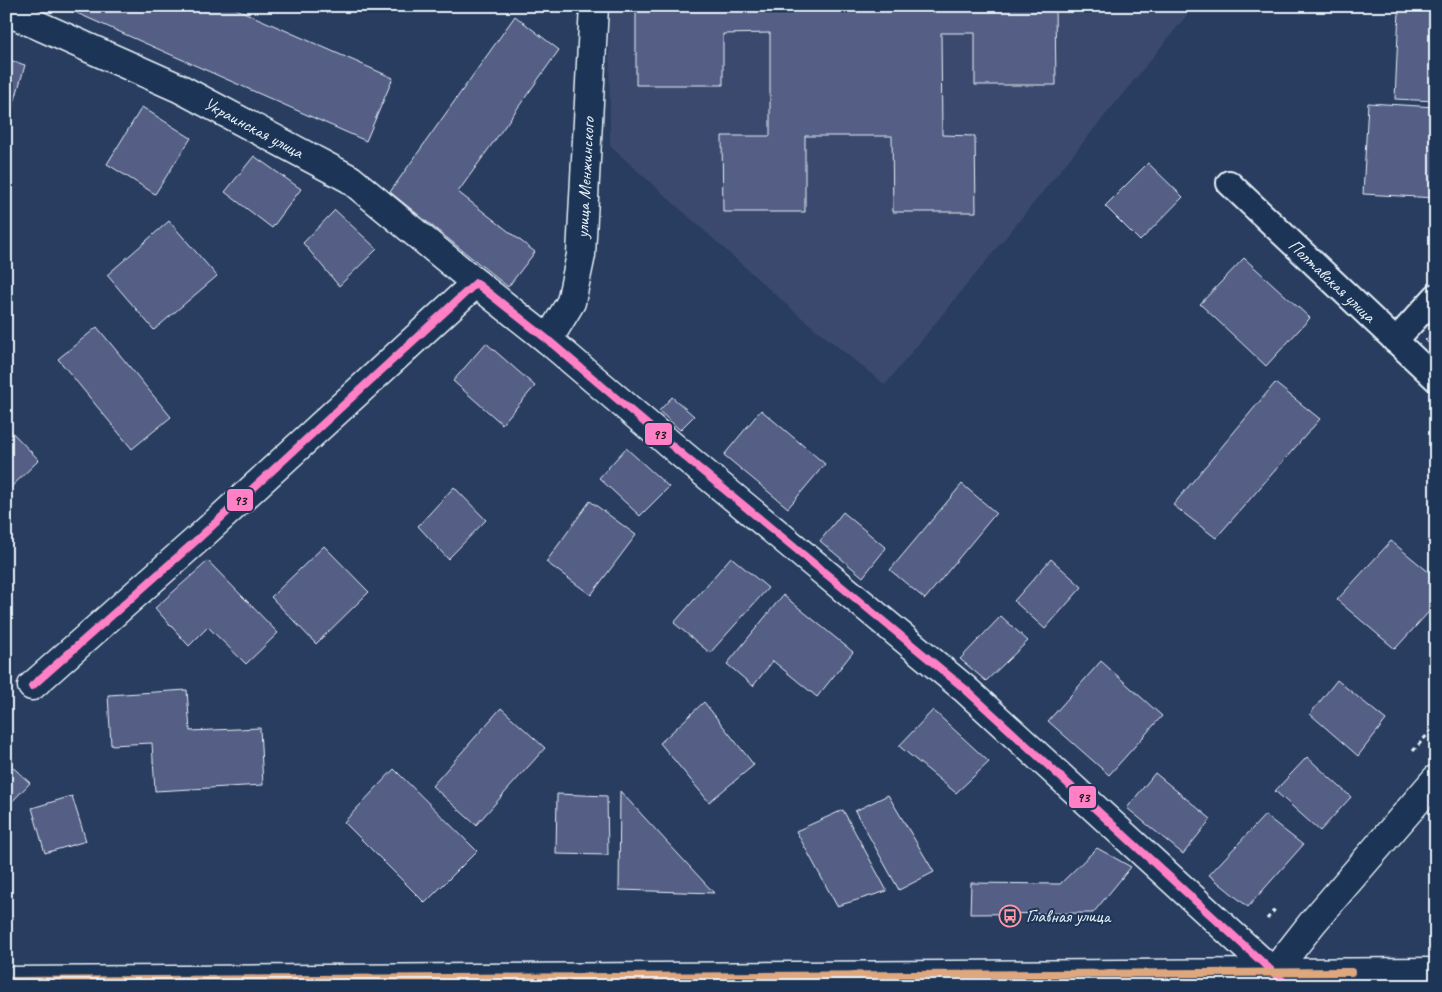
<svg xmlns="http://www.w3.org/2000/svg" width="1442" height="992" viewBox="0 0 1442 992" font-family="Caveat,sans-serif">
  <rect width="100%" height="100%" fill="#283d60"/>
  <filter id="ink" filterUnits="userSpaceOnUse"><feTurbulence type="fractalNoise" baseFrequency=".02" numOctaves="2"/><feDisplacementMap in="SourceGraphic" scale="10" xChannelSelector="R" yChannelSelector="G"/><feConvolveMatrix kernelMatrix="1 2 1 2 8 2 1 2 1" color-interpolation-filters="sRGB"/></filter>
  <g filter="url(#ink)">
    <!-- built -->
    <polygon fill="#3a4a6e" points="609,6 1192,6 1192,9 885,385 797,314 610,146"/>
    <!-- building -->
    <g fill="#555f86" stroke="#e8f1f8">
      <polygon points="61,6 230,6 393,78 366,141"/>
      <polygon points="636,6 1055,6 1056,85 975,85 975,33 941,33 942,135 975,136 976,212 893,212 892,136 805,136 805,212 723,212 722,136 770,136 770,33 723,34 723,85 636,85"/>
      <polygon points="1399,10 1436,12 1436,101 1395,99"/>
      <polygon points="515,16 559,50 458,192 535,252 508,287 390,192"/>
      <polygon points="6,59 25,65 11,114 6,112"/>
      <polygon points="1368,103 1436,107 1436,198 1363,194"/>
      <polygon points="142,107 191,138 155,194 107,164"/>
      <polygon points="254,156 301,189 272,228 225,192"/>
      <polygon points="1148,163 1183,197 1140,241 1105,206"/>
      <polygon points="335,210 377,249 339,286 303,243"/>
      <polygon points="169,221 217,276 154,330 107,275"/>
      <polygon points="1244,258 1310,318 1266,366 1200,304"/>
      <polygon points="97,327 171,417 132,449 58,359"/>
      <polygon points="1436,329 1436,350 1425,340"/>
      <polygon points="486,343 535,386 502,424 453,381"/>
      <polygon points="1275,383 1320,419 1216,538 1173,505"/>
      <polygon points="672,397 694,416 680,430 659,411"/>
      <polygon points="761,410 825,464 788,508 724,455"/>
      <polygon points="6,426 39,460 6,492"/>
      <polygon points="626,448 669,487 640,516 599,478"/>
      <polygon points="962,484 996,513 925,599 890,570"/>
      <polygon points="454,487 486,520 448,559 418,526"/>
      <polygon points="590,501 636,535 591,595 546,562"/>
      <polygon points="843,512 886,548 863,577 820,541"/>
      <polygon points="1391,541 1436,578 1436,604 1395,649 1337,600"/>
      <polygon points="324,546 369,592 316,644 271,597"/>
      <polygon points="731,557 768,588 710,653 674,623"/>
      <polygon points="1051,559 1082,587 1045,629 1014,601"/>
      <polygon points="208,561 278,633 246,664 208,627 189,646 155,608"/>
      <polygon points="783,595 853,652 817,697 773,661 753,686 727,664"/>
      <polygon points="1001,616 1028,641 986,681 960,659"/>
      <polygon points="1101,661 1162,716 1109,775 1048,721"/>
      <polygon points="1337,680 1386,720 1358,756 1310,714"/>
      <polygon points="187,690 190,731 260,728 263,785 155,791 152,743 111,745 108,695"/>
      <polygon points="704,702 754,765 709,802 660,743"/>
      <polygon points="501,708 545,748 476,825 432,786"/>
      <polygon points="933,710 989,762 956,793 899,746"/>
      <polygon points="1307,757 1351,797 1320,831 1275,791"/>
      <polygon points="6,761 30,783 6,808"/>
      <polygon points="394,769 477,851 425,903 344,822"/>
      <polygon points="1155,773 1211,819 1183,854 1127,808"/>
      <polygon points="620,791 714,893 619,890"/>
      <polygon points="557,794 607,796 608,855 556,854"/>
      <polygon points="888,795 934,872 899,890 855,811"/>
      <polygon points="72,796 86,841 45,853 32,808"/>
      <polygon points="843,810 887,891 837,906 796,831"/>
      <polygon points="1265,815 1303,845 1248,907 1209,875"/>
      <polygon points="1097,848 1131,867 1093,913 970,914 971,883 1060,884"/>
    </g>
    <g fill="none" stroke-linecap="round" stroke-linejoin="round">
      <!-- service casing -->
      <g stroke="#e8f1f8" stroke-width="28">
        <g id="service">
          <path id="s1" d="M1229 183 1436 379"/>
          <polyline points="1395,341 1436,296"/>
        </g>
      </g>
      <!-- minor casing -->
      <g stroke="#e8f1f8" stroke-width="31">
        <g id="minor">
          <path id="s2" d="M6 11 179 88 350 179 476 283"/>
          <path id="s3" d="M548 340 571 302 581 255 594 6"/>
          <polyline points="32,686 199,538 476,283 548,340 684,456 965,689 1286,984"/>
          <polyline points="1273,973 1313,922 1436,779"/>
        </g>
      </g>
      <!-- primary casing -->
      <g stroke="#e8f1f8" stroke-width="31">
        <polyline id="primary" points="6,981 1436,972"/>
      </g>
      <!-- path -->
      <g stroke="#e8f1f8" stroke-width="3" stroke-dasharray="4 4" stroke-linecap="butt">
        <polyline points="1413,751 1436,725"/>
        <polyline points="1267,919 1276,908"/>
      </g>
      <!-- service -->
      <use href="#service" stroke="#1d3557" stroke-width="24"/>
      <!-- minor -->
      <use href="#minor" stroke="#1d3557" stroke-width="28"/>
      <!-- primary -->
      <use href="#primary" stroke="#1d3557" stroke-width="28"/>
      <!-- bus-1 casing -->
      <g stroke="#1d3557" stroke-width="11">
        <polyline id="bus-1" points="32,686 199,538 476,283 548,340 684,456 965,689 1288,986"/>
      </g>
      <!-- bus-2 casing -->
      <g stroke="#1d3557" stroke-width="11">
        <polyline id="bus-2" points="6,981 1351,972"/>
      </g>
      <!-- bus-1 -->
      <use href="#bus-1" stroke="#ff80c5" stroke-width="8"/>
      <!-- bus-2 -->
      <use href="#bus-2" stroke="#dfa77e" stroke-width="8"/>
    </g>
  </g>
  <!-- icons -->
  <defs>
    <g id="bus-ring" transform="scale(1.125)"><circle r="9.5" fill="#1d3557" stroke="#ff9aa2" stroke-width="1.5"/><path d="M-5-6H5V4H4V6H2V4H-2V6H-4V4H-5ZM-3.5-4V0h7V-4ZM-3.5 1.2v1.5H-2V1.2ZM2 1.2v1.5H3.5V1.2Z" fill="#ff9aa2"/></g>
  </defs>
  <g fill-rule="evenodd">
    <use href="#bus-ring" x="1010" y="916"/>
  </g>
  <g text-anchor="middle" stroke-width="4" stroke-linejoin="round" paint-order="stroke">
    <!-- street labels -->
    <g font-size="18" fill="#e8f1f8" stroke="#1d3557">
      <text dy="6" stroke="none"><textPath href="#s2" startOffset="274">Украинская улица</textPath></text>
      <text dy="6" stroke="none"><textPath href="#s3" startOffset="170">улица Менжинского</textPath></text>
      <text dy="6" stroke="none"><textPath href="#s1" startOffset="142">Полтавская улица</textPath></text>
    </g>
    <!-- poi labels -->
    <g font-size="18" fill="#e8f1f8" stroke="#1d3557" text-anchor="start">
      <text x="1026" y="922">Главная улица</text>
    </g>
  </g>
  <g stroke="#1d3557" stroke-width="2">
    <rect x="644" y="422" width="29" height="24" rx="5" fill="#ff80c5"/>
    <rect x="226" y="488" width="28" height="24" rx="5" fill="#ff80c5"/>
    <rect x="1068" y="785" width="29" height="24" rx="5" fill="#ff80c5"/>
  </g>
  <g font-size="14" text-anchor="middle" font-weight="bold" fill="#111">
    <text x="659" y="439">93</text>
    <text x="240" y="505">93</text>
    <text x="1083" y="802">93</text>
  </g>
  <!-- margin -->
  <rect width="1442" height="992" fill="none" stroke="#1d3557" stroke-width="25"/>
  <rect x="12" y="12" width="1417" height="967" fill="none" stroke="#e8f1f8" stroke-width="2" filter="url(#ink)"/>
</svg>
